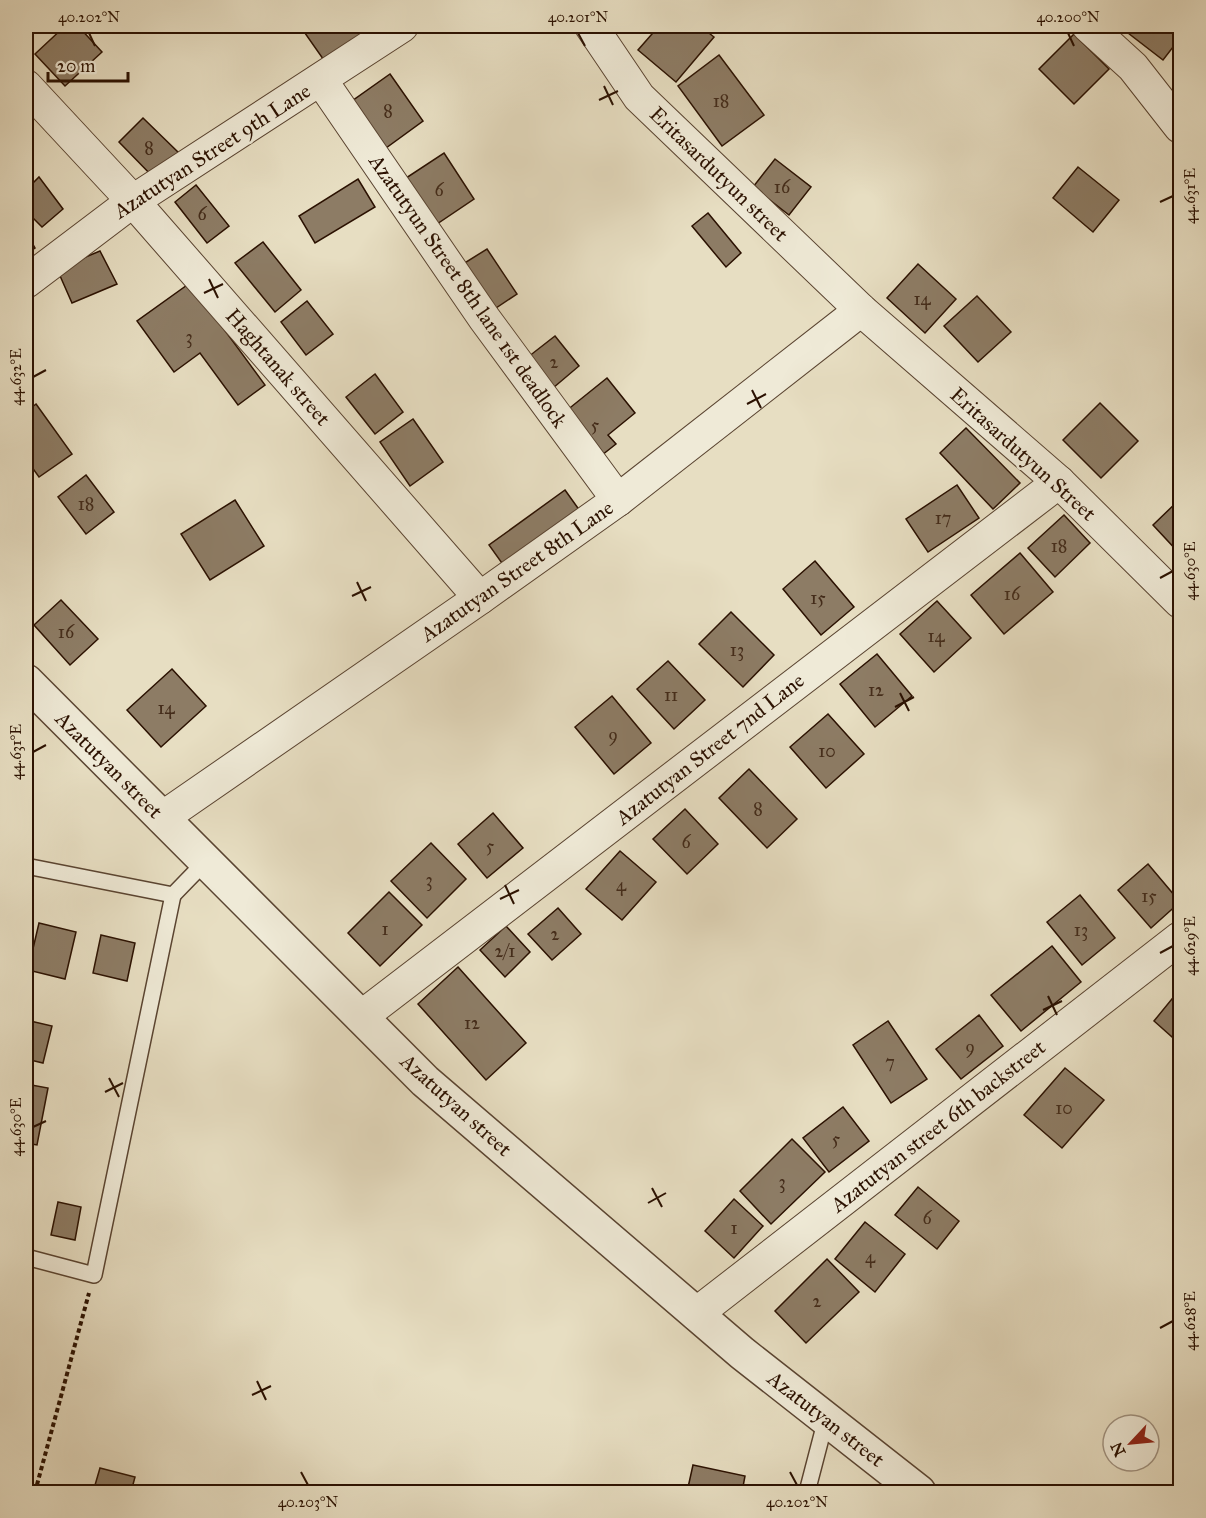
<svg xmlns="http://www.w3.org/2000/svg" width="1206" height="1518" viewBox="0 0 1206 1518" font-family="'IM FELL Great Primer',serif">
  <rect width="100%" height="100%" fill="#e7dec2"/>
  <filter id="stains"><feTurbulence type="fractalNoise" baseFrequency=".00333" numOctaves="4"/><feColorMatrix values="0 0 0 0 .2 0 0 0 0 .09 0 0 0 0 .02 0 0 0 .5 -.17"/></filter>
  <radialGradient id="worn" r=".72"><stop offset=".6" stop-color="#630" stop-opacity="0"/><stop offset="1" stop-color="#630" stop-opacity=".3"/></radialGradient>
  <!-- building -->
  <g fill="#8d7c65" stroke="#2b1101" stroke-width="1.5">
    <polygon points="65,26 78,26 102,52 65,86 35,54"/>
    <polygon points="300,26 356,26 365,39 328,66"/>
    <polygon points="659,26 700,26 714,37 676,82 638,50"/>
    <polygon points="1119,26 1180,26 1180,38 1163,60"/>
    <polygon points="1074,34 1109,69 1074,104 1039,69"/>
    <polygon points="719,55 764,115 722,146 678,86"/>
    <polygon points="390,74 423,121 386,148 352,101"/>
    <polygon points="143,118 180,154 155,179 119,142"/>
    <polygon points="444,153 474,199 434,226 403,180"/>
    <polygon points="775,159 811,187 789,215 753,187"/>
    <polygon points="1078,167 1119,200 1093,232 1053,198"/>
    <polygon points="39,177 63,209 42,227 26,211 26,190"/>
    <polygon points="358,179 375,207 315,243 299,216"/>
    <polygon points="196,185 229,226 207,243 175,202"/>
    <polygon points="708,213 741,253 726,267 692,226"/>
    <polygon points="26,232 35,248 26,254"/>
    <polygon points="263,242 301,290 275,312 235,263"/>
    <polygon points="487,249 517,294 493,310 463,264"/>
    <polygon points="100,251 117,284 72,303 57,269"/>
    <polygon points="918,264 956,299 925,333 887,298"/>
    <polygon points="190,283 265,385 238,405 200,353 174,372 137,321"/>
    <polygon points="977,296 1011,332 978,362 944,326"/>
    <polygon points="307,301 333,334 306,355 281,322"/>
    <polygon points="555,336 579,366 553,388 528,357"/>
    <polygon points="375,374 403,412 375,434 346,397"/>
    <polygon points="607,378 635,413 608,435 616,444 597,459 561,415"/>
    <polygon points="1100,403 1138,441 1101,478 1063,440"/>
    <polygon points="36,404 72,454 39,477 26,459 26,412"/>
    <polygon points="413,419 443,462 410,486 380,442"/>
    <polygon points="966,428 1020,483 993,509 940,453"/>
    <polygon points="86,475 114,512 86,534 58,497"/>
    <polygon points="957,485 979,518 928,552 906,519"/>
    <polygon points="565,490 580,511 504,566 489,545"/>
    <polygon points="1180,499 1180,554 1153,525"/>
    <polygon points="235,500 264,546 210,580 181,534"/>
    <polygon points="1064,515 1090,543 1055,577 1028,548"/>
    <polygon points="1020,553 1053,592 1004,634 971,595"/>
    <polygon points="815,561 854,607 821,635 783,589"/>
    <polygon points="61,600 98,639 70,665 34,625"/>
    <polygon points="937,601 971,638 934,672 900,634"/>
    <polygon points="731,612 774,655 743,687 699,644"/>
    <polygon points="877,654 912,696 875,727 840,684"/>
    <polygon points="668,661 705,700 674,729 637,689"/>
    <polygon points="172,669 206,706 161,747 127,710"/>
    <polygon points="612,696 651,743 614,774 575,727"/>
    <polygon points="828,714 864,754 826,788 790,747"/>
    <polygon points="749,769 797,819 767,848 719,798"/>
    <polygon points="685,809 718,844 687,874 653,839"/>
    <polygon points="493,813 523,848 487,878 458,844"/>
    <polygon points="431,843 466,879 427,918 391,881"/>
    <polygon points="620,851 656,882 622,920 586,889"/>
    <polygon points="1148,864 1180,902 1151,928 1118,890"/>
    <polygon points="389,892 422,925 380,966 348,933"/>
    <polygon points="1080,895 1115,938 1082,965 1047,922"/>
    <polygon points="558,908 581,934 552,960 528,934"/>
    <polygon points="39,923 76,932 65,979 28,970"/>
    <polygon points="506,926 530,952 505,977 480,950"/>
    <polygon points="101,935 135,943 127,981 93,973"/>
    <polygon points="1052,946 1081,982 1021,1031 991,995"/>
    <polygon points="458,967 526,1043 486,1080 418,1004"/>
    <polygon points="1180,989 1180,1044 1154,1021"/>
    <polygon points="979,1015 1003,1046 961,1079 936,1049"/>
    <polygon points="26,1020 52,1026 43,1063 26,1059"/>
    <polygon points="888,1021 927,1079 891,1103 853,1045"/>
    <polygon points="1065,1068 1104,1100 1062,1148 1024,1115"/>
    <polygon points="26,1084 48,1088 37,1145 26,1143"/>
    <polygon points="843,1107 869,1141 829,1172 803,1138"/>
    <polygon points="792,1139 825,1172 771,1224 740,1191"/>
    <polygon points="918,1187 959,1221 937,1249 895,1215"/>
    <polygon points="734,1199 763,1226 734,1258 705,1231"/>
    <polygon points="58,1202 81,1207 75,1240 51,1235"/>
    <polygon points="865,1222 905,1254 875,1292 835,1259"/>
    <polygon points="827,1259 859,1292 806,1343 775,1311"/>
    <polygon points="693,1465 745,1476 742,1492 687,1492"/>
    <polygon points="100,1468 135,1477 131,1492 93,1492"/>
  </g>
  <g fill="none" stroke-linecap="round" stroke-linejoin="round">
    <!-- service casing -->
    <g stroke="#5a4431" stroke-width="18">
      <g id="service">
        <polyline points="26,866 173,895 206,861"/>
        <polyline points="26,1257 94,1275 173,895"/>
        <polyline points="807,1492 826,1419"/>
      </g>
    </g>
    <!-- minor casing -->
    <g stroke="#5a4431" stroke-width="34">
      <g id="minor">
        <polyline points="591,26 639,97 861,310 1059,482 1180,602"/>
        <polyline points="1088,26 1133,67 1180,127"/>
        <polyline points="321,80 484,318 618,500"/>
        <polyline points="26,86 133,201 480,598"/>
        <polyline points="26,282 133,201 402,26"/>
        <polyline points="162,818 480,598 618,500 861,310"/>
        <polyline points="361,1017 1059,482"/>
        <polyline points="696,1314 1180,938"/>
      </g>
    </g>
    <!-- tertiary casing -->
    <g stroke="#5a4431" stroke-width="36">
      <polyline id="tertiary" points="26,681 425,1081 742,1353 919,1492"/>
    </g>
    <!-- path -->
    <polyline stroke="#2b1101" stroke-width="4" stroke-dasharray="4.5 3" stroke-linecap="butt" points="35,1492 89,1293"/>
    <!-- service -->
    <use href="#service" stroke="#efead7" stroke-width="15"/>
    <!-- minor -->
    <use href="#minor" stroke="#efead7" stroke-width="32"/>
    <!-- tertiary -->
    <use href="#tertiary" stroke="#efead7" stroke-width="33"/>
  </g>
  <!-- ticks -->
  <path fill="none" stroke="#2b1101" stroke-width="2" d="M89 33 95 46M578 33 585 46M1068 33 1074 46M604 86 613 105M599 100 618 91M1160 202 1173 196M209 279 218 298M204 293 223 284M33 377 46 370M752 390 761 408M747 404 766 394M1160 578 1173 571M357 582 366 601M352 596 371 587M900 693 909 711M895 707 914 697M33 752 46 745M505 885 514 904M500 899 519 890M1160 953 1173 946M1048 996 1057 1015M1043 1010 1062 1001M109 1078 119 1097M105 1092 123 1083M33 1127 46 1121M652 1188 662 1207M648 1203 666 1193M1160 1328 1173 1321M257 1381 266 1400M252 1395 271 1386M301 1472 308 1485M790 1472 797 1485"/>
  <g text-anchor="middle" stroke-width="5" stroke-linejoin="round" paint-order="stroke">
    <!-- number labels -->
    <g font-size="18" fill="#442c1a">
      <text x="721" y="107">18</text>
      <text x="388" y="117">8</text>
      <text x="149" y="154">8</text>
      <text x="782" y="193">16</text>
      <text x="439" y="196">6</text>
      <text x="202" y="220">6</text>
      <text x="922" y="305">14</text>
      <text x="189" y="343">3</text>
      <text x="554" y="368">2</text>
      <text x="595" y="431">5</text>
      <text x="86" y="510">18</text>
      <text x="943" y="524">17</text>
      <text x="1059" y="552">18</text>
      <text x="1012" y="600">16</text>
      <text x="818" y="604">15</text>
      <text x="66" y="638">16</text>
      <text x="936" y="642">14</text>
      <text x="737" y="656">13</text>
      <text x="876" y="696">12</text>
      <text x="671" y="701">11</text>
      <text x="166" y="714">14</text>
      <text x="613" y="741">9</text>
      <text x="827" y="757">10</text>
      <text x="758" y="815">8</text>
      <text x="686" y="848">6</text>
      <text x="490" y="852">5</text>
      <text x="429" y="886">3</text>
      <text x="621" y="891">4</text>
      <text x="1149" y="902">15</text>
      <text x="385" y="935">1</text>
      <text x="1081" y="936">13</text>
      <text x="555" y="940">2</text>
      <text x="505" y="957">2/1</text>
      <text x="472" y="1029">12</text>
      <text x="970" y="1053">9</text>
      <text x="890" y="1068">7</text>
      <text x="1064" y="1114">10</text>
      <text x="836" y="1145">5</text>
      <text x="782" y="1188">3</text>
      <text x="927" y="1224">6</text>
      <text x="734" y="1234">1</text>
      <text x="870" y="1263">4</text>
      <text x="817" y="1307">2</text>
    </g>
    <!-- street labels -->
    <g font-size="21" fill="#2b1101" stroke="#efead7">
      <text transform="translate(212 151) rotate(-33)" y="7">Azatutyan Street 9th Lane</text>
      <text transform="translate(719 174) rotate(44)" y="7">Eritasardutyun street</text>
      <text transform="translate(468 291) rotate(55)" y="7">Azatutyun Street 8th lane 1st deadlock</text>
      <text transform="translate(278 367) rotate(49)" y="7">Haghtanak street</text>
      <text transform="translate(1023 454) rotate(42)" y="7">Eritasardutyun Street</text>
      <text transform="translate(517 571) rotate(-35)" y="7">Azatutyan Street 8th Lane</text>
      <text transform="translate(710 749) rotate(-38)" y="7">Azatutyan Street 7nd Lane</text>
      <text transform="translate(109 765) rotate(45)" y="7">Azatutyan street</text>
      <text transform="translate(456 1105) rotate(42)" y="7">Azatutyan street</text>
      <text transform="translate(938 1126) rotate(-38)" y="7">Azatutyan street 6th backstreet</text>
      <text transform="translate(826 1419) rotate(38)" y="7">Azatutyan street</text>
    </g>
  </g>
  <!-- margin -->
  <rect width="1206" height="1518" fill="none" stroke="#e7dec2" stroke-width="66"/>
  <!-- north arrow -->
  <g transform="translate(1131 1443) rotate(244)"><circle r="28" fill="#efead7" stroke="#a19381" stroke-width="1.5"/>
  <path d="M0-4.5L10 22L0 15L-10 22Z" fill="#8f2418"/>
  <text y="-9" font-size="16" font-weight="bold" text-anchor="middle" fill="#2b1101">N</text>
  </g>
  <!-- scale -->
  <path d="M48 72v9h80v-9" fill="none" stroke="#2b1101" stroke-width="3"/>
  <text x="57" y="72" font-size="18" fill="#2b1101" stroke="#efead7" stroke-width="4.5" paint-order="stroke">20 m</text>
  <rect x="33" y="33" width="1140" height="1452" fill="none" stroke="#2b1101" stroke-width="2"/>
  <g font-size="15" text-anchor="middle" fill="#2b1101">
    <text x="89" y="22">40.202°N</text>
    <text x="578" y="22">40.201°N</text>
    <text x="1068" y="22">40.200°N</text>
    <text transform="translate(1190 196) rotate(-90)" y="5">44.631°E</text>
    <text transform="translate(16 377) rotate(-90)" y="5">44.632°E</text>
    <text transform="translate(1190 571) rotate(-90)" y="5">44.630°E</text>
    <text transform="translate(16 752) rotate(-90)" y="5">44.631°E</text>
    <text transform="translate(1190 946) rotate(-90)" y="5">44.629°E</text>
    <text transform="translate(16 1127) rotate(-90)" y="5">44.630°E</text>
    <text transform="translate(1190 1321) rotate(-90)" y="5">44.628°E</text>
    <text x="308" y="1507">40.203°N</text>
    <text x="797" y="1507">40.202°N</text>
  </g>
  <rect width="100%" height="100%" filter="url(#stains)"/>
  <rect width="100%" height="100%" fill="url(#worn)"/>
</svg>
